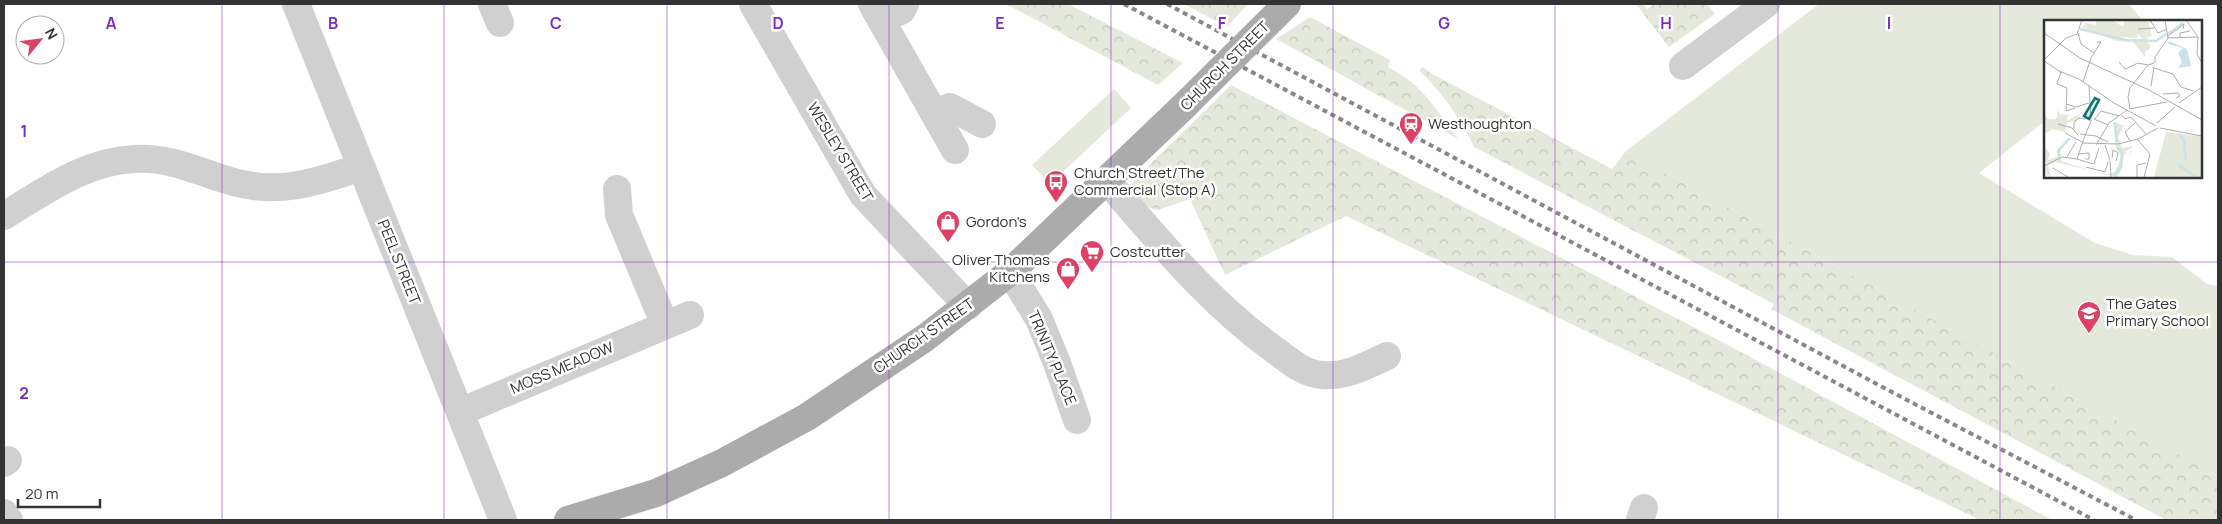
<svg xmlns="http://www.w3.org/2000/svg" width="2222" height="524" viewBox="0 0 2222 524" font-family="Manrope,sans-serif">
  <defs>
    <pattern id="forest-crowns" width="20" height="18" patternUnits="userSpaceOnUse" patternTransform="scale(1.25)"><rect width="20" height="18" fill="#e5e9dc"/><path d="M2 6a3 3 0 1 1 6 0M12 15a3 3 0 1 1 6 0" fill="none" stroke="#c5c8bd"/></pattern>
  </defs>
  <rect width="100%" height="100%" fill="#fff"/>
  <!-- grass -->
  <g fill="#e5e9dc">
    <polygon points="1819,4 2129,4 2143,21 2046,21 2046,120 1979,173 2095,243 2133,255 2172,257 2207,284 2218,286 2218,476 1626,151"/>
    <polygon points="1114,89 1131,108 1050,184 1032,165"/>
  </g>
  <!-- forest -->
  <g fill="url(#forest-crowns)">
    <polygon points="1006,4 1068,4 1183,63 1158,85"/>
    <polygon points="1184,4 1248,4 1227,27"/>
    <polygon points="1636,4 1643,4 1647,9 1654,4 1707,4 1715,14 1669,47"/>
    <path d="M1310 17 1390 60 1388 67C1423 85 1435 108 1458 139L1276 39Z"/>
    <path d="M1423 67 1432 74 1612 169 1626 151 2218 476V520H2166L1771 309 1774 304 1474 147C1461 118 1442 93 1419 70Z"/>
    <polygon points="1231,85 1741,352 2052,520 1980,520 1346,216 1225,275 1190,199 1158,210 1141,205 1130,188 1137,177"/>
  </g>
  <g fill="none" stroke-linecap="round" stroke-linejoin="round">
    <!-- minor -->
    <g stroke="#d0d0d0" stroke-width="28">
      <polyline points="296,4 503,520"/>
      <polyline points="492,4 500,23"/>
      <polyline points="753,4 863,195 968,306"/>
      <polyline points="872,4 955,150"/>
      <polyline points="882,21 902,10 905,4"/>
      <polyline points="1683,66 1766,4"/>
      <polyline points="934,112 950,107 982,124"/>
      <path d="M1107 181C1160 242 1209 303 1276 351 1290 361 1304 374 1322 375 1346 377 1366 366 1387 356"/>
      <polyline points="617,189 619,215 665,325"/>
      <path d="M4 216C45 191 85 161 135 159 169 157 197 171 227 180 276 196 315 183 361 167"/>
      <polyline points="1010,272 1039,319 1057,363 1077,420"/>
      <polyline points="460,412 690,315"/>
      <polyline points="4,463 8,460"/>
      <polyline points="4,513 9,520"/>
      <polyline points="1640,520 1644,508"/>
    </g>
    <!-- major -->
    <polyline stroke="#ababab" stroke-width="28" points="568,520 656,493 722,463 807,417 925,338 1010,272 1185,105"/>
    <!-- rail -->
    <g stroke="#888" stroke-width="4" stroke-dasharray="5 4" stroke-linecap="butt">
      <polyline points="1124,4 2094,520"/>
      <polyline points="1167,4 1888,390 2136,520"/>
    </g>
    <!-- major-bridge -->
    <polyline stroke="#ababab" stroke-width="28" points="1185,105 1287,4"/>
  </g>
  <!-- grid -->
  <path fill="none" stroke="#7b2cbf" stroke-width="1" stroke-opacity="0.55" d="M222 4V520M444 4V520M667 4V520M889 4V520M1111 4V520M1333 4V520M1555 4V520M1778 4V520M2000 4V520M4 262H2218"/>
  <!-- icons -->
  <defs>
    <g id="station-pin" transform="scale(1.25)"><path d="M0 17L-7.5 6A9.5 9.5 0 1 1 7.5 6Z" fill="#dd4266" stroke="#fff"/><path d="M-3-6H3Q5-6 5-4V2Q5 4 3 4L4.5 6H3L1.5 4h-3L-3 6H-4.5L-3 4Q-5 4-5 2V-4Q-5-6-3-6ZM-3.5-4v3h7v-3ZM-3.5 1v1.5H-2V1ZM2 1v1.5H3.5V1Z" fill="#fff"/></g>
    <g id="bus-pin" transform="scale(1.25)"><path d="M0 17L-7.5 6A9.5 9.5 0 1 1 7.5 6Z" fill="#dd4266" stroke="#fff"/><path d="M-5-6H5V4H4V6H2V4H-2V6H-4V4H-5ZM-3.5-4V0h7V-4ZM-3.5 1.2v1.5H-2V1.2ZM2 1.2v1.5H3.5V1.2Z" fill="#fff"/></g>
    <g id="shop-pin" transform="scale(1.25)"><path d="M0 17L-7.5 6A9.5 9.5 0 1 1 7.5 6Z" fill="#dd4266" stroke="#fff"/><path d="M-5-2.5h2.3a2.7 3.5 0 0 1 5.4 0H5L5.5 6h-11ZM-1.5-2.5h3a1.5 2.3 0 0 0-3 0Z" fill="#fff"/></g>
    <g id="supermarket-pin" transform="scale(1.25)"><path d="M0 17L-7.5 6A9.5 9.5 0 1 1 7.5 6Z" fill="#dd4266" stroke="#fff"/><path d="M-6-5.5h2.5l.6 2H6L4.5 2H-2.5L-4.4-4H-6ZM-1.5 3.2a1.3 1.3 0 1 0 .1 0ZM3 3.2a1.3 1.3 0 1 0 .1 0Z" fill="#fff"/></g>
    <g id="school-pin" transform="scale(1.25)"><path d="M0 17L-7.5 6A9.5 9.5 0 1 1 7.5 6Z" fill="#dd4266" stroke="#fff"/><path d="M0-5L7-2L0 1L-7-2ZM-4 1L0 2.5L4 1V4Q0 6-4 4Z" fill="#fff"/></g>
  </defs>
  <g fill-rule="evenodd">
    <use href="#station-pin" x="1411" y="124"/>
    <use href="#bus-pin" x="1056" y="182"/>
    <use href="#shop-pin" x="948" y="222"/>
    <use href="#supermarket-pin" x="1092" y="252"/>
    <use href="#shop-pin" x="1068" y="269"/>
    <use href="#school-pin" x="2089" y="313"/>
  </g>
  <g text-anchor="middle" stroke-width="5" stroke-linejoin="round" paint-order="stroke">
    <!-- street labels -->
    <g font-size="15" fill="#333" stroke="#fff">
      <text transform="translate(1225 66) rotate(-45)" y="5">CHURCH STREET</text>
      <text transform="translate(840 152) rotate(59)" y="5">WESLEY STREET</text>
      <text transform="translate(399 262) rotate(68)" y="5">PEEL STREET</text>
      <text transform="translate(924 336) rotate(-35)" y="5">CHURCH STREET</text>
      <text transform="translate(1052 358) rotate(67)" y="5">TRINITY PLACE</text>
      <text transform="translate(562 368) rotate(-23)" y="5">MOSS MEADOW</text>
    </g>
    <!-- poi labels -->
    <g font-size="15" fill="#333" stroke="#fff" text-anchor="start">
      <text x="1428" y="129">Westhoughton</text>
      <text x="1074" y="178">Church Street/The<tspan x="1074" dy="17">Commercial (Stop A)</tspan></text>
      <text x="966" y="227">Gordon's</text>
      <text x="1110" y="257">Costcutter</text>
      <text x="1050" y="265" text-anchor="end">Oliver Thomas<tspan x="1050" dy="17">Kitchens</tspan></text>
      <text x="2106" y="309">The Gates<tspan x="2106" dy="17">Primary School</tspan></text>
    </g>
  </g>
  <!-- overview -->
  <g transform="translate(2044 20)">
    <rect width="158" height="158" fill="#fff"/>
    <path d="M68 0 79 7 81 0H104L108 16 99 18 93 14 94 18 72 17 87 20 107 17 102 19 107 27 101 32V37L89 22 72 21 40 8 36 10 42 3 52 5V1ZM15 88V94L25 95 22 101 36 94 33 101 23 102 21 112 8 109 4 112 5 115 4 112 0 114V92L3 99H12Z" fill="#e5e9dc"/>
    <path d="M69 101 80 106 74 117 78 128 88 126V131L85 137 88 128 81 132 83 134H80L78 148 73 157 11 142 4 145 7 157 3 156 0 125 6 134 4 140 15 136 14 129 17 128V141L61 155 71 152 77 137 72 128Z" fill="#e5e9dc"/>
    <path d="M122 112 157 116V157H110Z" fill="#e5e9dc"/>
    <path d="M125 21 143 29 147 46 134 48 138 42 134 33 139 28 124 24Z" fill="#cae2e8"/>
    <path fill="none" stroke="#cae2e8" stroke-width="2.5" d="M36 9 86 21M124 14 139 3M87 20 112 21 122 14M71 102 73 122M135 114 140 120 142 141M15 136 14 131 26 118M137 144 136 146 152 157M70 156 77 147 78 133 74 127"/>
    <path fill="none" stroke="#adadad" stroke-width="1" d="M106 0 114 13 123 9M142 0 154 17 153 34 158 43M94 9 110 8M0 13 36 38 105 70 158 100M34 13 37 24 50 33M124 16 140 4 139 9M124 18 154 17M136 18V13L146 11M0 40 22 18 33 14 38 0M0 41 18 53M75 42 81 49 94 43 104 45M111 43V37L124 18 121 0M110 48 129 54 137 67 149 71M15 51 35 59 70 83 112 106M17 52 13 64 23 68 22 91 31 88M39 62 47 38 57 22H53M107 66 110 47M119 74 134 73 136 76 132 78M135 83 158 67M22 84 32 87 45 83M85 89 123 82M86 89 84 77 86 68 104 45 110 43M78 95 81 99 87 97 102 114M50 99 64 105M51 99 57 91 75 96M113 103 131 87M14 104 28 108 34 115M116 108 158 116M30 109V102L35 98 41 99 43 94M21 113 38 122M36 114 52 116 64 122M93 119 106 134 100 157M39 121 47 101 45 66M86 121 81 112 91 103M38 123 74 124 94 119 114 108M52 125 65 103 83 90M61 125 66 140 67 157M35 134 45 133V139H41M23 137 32 122M68 138 69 130 74 133 72 141M33 139 49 144M50 144 55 128M0 146 18 137 33 139 39 121M42 147 61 152 64 142M9 148 24 157M93 157V145L102 143"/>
    <path fill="#0f766e" fill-opacity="0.15" stroke="#0f766e" stroke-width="2.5" d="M51 78 55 80 45 99 40 96Z"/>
    <rect width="158" height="158" fill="none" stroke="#333" stroke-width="2.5"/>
  </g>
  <g font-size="16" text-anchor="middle" font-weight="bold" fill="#7b2cbf" stroke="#fff" stroke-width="5" stroke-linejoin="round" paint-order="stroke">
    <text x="111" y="29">A</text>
    <text x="333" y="29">B</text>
    <text x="556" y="29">C</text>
    <text x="778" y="29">D</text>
    <text x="1000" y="29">E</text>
    <text x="1222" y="29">F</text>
    <text x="1444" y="29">G</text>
    <text x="1666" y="29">H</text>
    <text x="1889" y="29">I</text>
    <text x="24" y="137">1</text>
    <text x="24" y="399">2</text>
  </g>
  <!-- border -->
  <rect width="2222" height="524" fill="none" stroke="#333333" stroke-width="10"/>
  <!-- north arrow -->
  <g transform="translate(40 40) rotate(61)"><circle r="24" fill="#ffffff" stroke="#adadad"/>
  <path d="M0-4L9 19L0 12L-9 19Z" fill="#dd4266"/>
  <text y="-8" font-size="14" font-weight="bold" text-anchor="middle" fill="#333333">N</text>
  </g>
  <!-- scale -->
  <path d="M18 499v8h82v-8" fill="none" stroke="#333333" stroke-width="2.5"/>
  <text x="25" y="499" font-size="15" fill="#333333" stroke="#ffffff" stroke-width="4" paint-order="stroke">20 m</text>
</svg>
